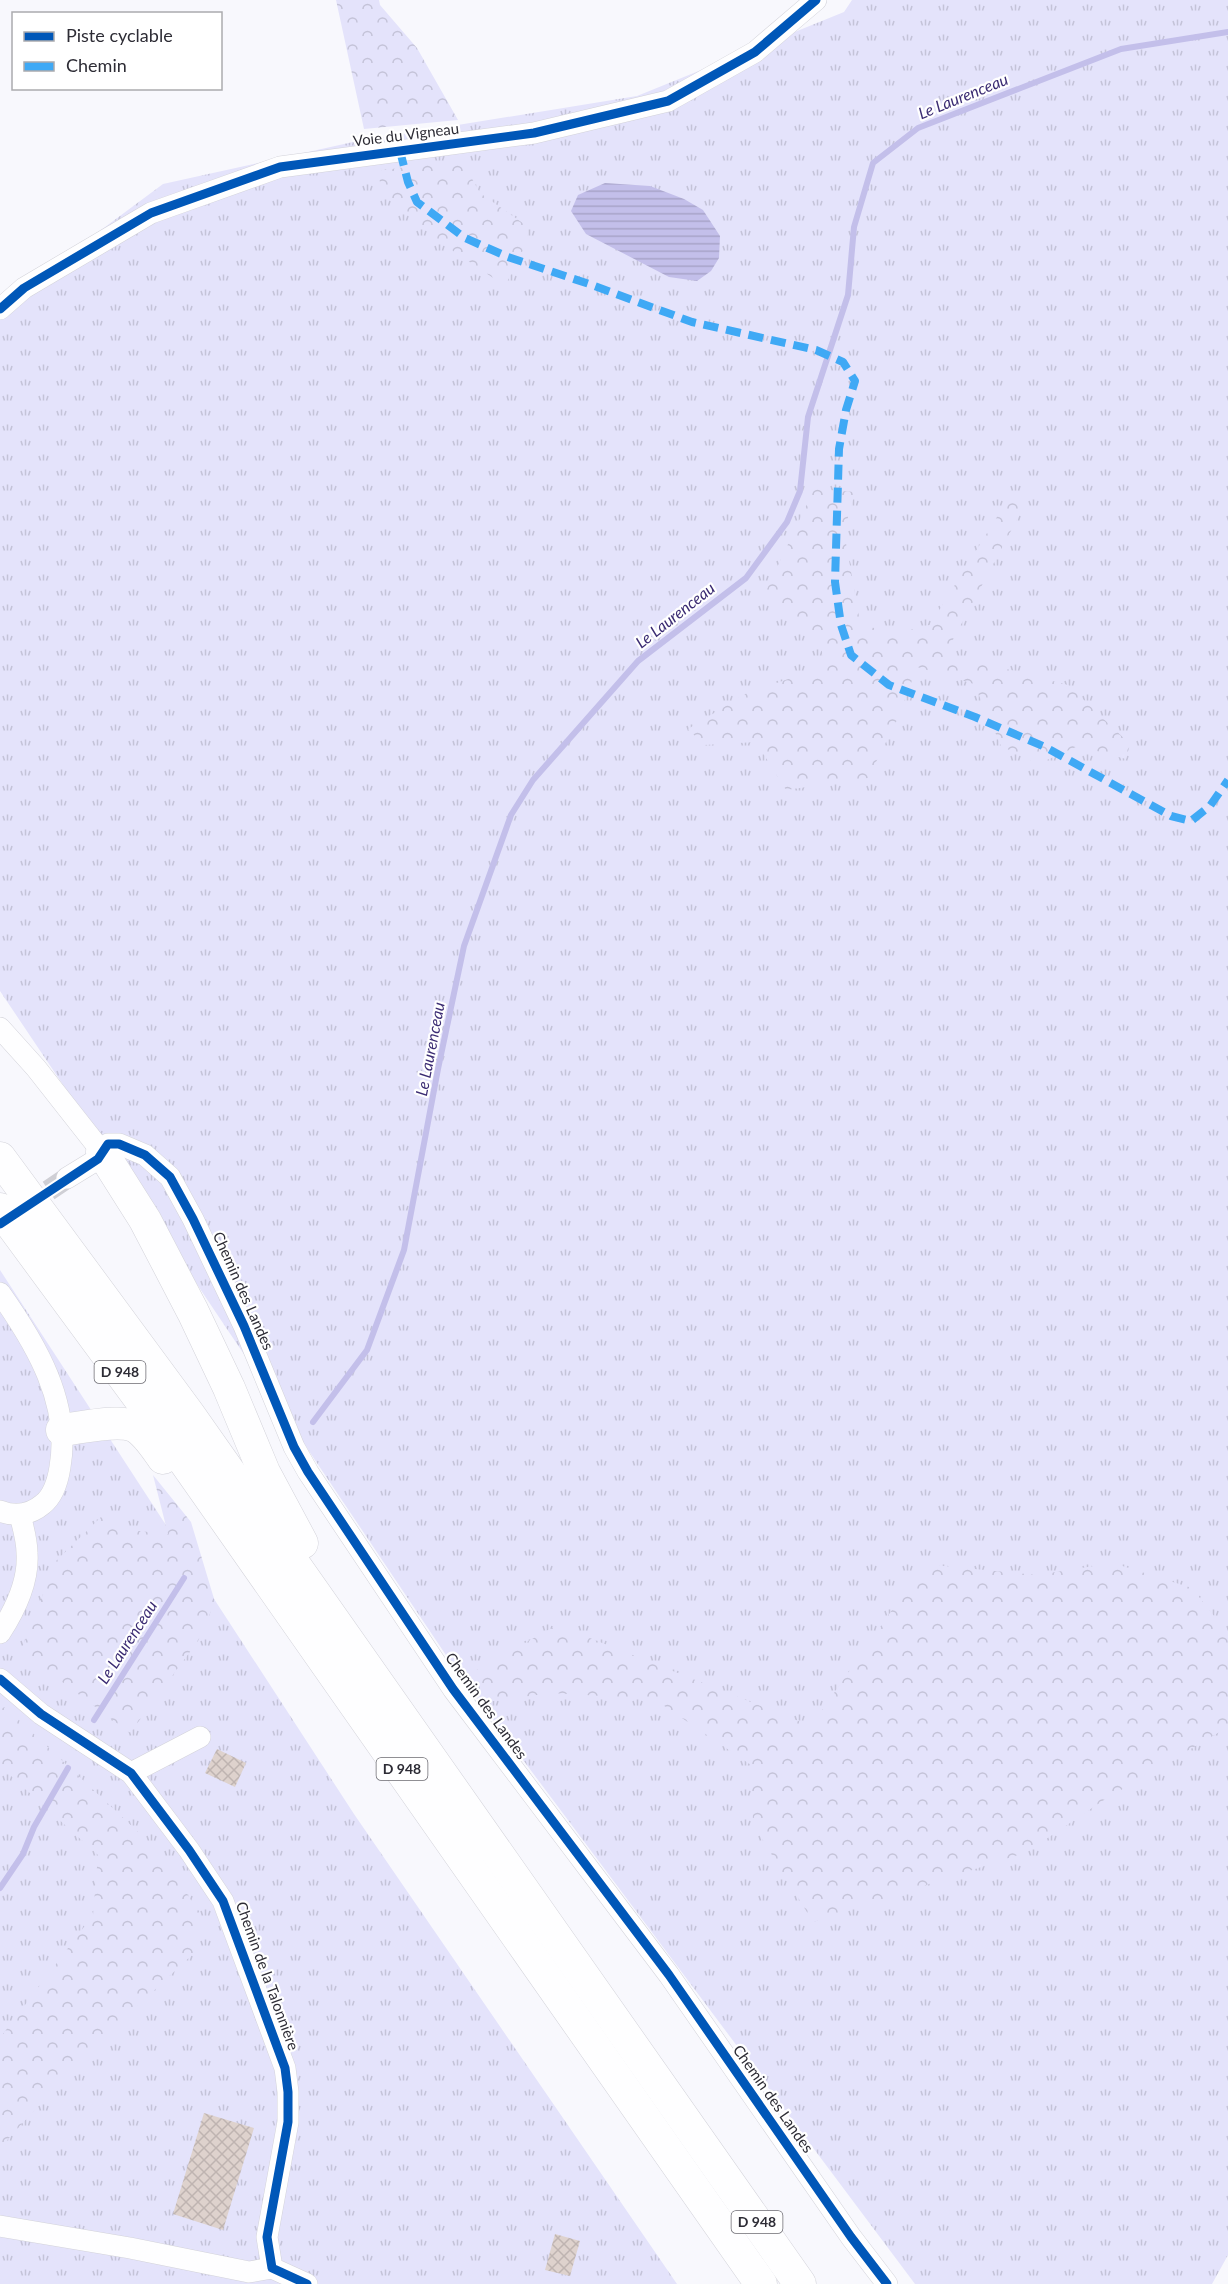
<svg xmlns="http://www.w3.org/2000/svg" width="1228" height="2284" viewBox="0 0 1228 2284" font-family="Lato,sans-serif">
  <defs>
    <pattern id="grass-tufts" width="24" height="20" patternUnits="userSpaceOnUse" patternTransform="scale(1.5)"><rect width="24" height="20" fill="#e4e3fb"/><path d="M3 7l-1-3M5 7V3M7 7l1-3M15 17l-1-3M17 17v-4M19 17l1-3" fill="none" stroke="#c4c3d8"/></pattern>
    <pattern id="forest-crowns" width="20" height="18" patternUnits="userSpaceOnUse" patternTransform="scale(1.5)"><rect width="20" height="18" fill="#e4e3fb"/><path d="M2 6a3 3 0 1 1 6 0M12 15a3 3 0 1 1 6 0" fill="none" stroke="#c4c3d8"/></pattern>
    <pattern id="water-rules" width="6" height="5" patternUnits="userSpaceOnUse" patternTransform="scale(1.5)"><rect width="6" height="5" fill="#c3bfea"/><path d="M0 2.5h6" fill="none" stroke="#a8a4c9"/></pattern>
    <pattern id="building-cross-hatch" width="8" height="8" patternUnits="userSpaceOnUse" patternTransform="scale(1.5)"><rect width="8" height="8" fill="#ded2cd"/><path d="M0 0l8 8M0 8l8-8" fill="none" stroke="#bfb4b1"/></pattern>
  </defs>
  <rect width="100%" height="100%" fill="#f8f8fd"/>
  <!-- grass -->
  <g fill="url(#grass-tufts)">
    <polygon points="852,0 1228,0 1228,2255 1212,2284 915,2284 458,1673 0,991 0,305 163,184 353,142 637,96 844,12"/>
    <polygon points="0,1270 354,1814 677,2284 0,2284"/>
  </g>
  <!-- forest -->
  <g fill="url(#forest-crowns)">
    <polygon points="336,0 379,0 380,5 417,48 458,120 364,129"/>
    <polygon points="461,159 480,193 527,226 527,242 505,286 443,244 381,188 378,171"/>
    <polygon points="814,489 855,492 844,532 860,622 890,635 930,625 1010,496 1023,508 948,649 957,656 1068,685 1130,744 1126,759 1078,746 1038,764 1001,746 974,684 917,667 898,718 868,778 786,790 756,742 704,745 688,729 745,694 794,677 827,672 818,636 765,593"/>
    <polygon points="153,1475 191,1522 215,1602 198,1641 130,1733 21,1651 56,1561 101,1517 139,1531 168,1534"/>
    <polygon points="1113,1563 1192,1588 1228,1634 1228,1727 1104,1800 1027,1852 813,1922 753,1824 751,1765 654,1699 551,1693 486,1702 473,1672 557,1625 811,1726 924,1564 1037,1575"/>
    <polygon points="5,1707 151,1844 201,1914 194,1953 78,2062 0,2148 0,2038 93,1915 98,1855 0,1766 0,1709"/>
  </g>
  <!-- water -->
  <polygon fill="url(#water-rules)" points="605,183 650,186 684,199 703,210 720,236 719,258 711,271 697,281 669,277 586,234 571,211 578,195"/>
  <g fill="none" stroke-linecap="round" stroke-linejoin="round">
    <!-- stream -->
    <g stroke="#c3bfea" stroke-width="6">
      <polyline points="313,1422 367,1350 404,1250 438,1069 464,946 511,815 533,780 638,661 746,578 787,522 800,491 808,417 848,295 854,227 873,163 918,128 1121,49 1228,32"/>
      <polyline points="94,1720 184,1578"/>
      <polyline points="0,1888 23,1854 34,1827 68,1768"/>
    </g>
  </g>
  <!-- building -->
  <g fill="url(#building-cross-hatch)">
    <polygon points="217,1749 246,1763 235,1787 205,1773"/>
    <polygon points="204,2113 254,2128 223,2230 173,2214"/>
    <polygon points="555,2234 580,2241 570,2276 545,2270"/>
  </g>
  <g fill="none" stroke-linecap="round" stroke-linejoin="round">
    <!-- minor-tunnel -->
    <polyline stroke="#cfcfd5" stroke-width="21" stroke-dasharray="21 10" stroke-linecap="butt" points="23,1208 67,1178"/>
    <!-- minor casing -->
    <g stroke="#d3d3da" stroke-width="22">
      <g id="minor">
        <polyline points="0,309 24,288 151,213 280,167 534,133 668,101 755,52 816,0"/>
        <polyline points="0,1028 36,1068 102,1152"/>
        <polyline points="67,1178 98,1159 108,1144 119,1144 145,1155 170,1177 193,1219 244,1326 294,1447 308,1472 453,1689 669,1975 851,2237 887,2284"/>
        <path d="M0 1293C36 1344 71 1403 60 1467 58 1480 53 1496 43 1504 30 1515 15 1517 0 1511"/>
        <path d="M0 1633C15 1610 29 1581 27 1553 27 1540 23 1527 20 1515"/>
        <polyline points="0,1679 41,1714 131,1773 189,1850 223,1901 285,2068 288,2092 288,2122 267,2237 272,2268 307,2284"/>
        <polyline points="131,1773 200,1737"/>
        <polyline points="0,2226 130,2248 249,2272 272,2268"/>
      </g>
    </g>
    <!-- highway casing -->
    <g stroke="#d3d3da" stroke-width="33">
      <g id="highway">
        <polyline points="102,1152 145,1220 193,1312 229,1388 264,1472 302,1543"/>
        <polyline points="0,1158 188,1413 800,2284"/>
        <polyline points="0,1209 159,1425 761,2284"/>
        <path d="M62 1430C81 1428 116 1419 134 1426 146 1432 155 1447 163 1458"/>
      </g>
    </g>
    <!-- minor -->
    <use href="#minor" stroke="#fefeff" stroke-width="21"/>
    <!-- highway -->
    <use href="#highway" stroke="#fefeff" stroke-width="32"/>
    <!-- quiet -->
    <polyline stroke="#3fa9f5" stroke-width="8" stroke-dasharray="15 8" stroke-linecap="butt" points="400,151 408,182 417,202 465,238 508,257 592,285 692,322 816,350 843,362 855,381 846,410 839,449 835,582 841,625 851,655 889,685 975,717 1045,747 1171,816 1191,821 1210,806 1228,780"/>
    <!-- cycleway casing -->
    <g stroke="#fff" stroke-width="13">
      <g id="cycleway">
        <polyline points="0,309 24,288 151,213 280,167 534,133 668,101 755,52 816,0"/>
        <polyline points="0,1224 98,1159 108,1144 119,1144 145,1155 170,1177 193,1219 244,1326 294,1447 308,1472 453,1689 669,1975 851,2237 887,2284"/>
        <polyline points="0,1679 41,1714 131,1773 189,1850 223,1901 285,2068 288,2092 288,2122 267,2237 272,2268 307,2284"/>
      </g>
    </g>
    <!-- cycleway -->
    <use href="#cycleway" stroke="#0057b8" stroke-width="9"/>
  </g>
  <g text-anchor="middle" stroke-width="4.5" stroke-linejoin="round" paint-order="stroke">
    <!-- shield labels -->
    <g fill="#fff" stroke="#6c6b72" stroke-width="1.5">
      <rect x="94.5" y="1361" width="51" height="22" rx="4.5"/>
      <rect x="376.5" y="1758" width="51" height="22" rx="4.5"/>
      <rect x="731.5" y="2211" width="51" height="22" rx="4.5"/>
    </g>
    <g font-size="14" font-weight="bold" fill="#2d2c35">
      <text x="120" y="1377">D 948</text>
      <text x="402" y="1774">D 948</text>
      <text x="757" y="2227">D 948</text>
    </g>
    <!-- street labels -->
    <g font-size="15" fill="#2d2c35" stroke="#fff">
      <text transform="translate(406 135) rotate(-7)" y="5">Voie du Vigneau</text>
      <text transform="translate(243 1291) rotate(66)" y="5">Chemin des Landes</text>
      <text transform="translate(486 1706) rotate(54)" y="5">Chemin des Landes</text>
      <text transform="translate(267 1976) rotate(70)" y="5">Chemin de la Talonnière</text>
      <text transform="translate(773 2099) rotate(55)" y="5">Chemin des Landes</text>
    </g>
    <!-- water labels -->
    <g font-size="16" font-style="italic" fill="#3b2c73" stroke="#fff">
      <text transform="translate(963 96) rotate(-22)" y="6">Le Laurenceau</text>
      <text transform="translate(675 615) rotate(-38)" y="6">Le Laurenceau</text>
      <text transform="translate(430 1049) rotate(-79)" y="6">Le Laurenceau</text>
      <text transform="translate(127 1642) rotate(-57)" y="6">Le Laurenceau</text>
    </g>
  </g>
  <!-- legend -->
  <rect x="12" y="12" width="210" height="78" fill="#ffffff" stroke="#ababae" stroke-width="1.5"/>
  <rect x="24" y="32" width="30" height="9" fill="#0057b8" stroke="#ababae" stroke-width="1.5"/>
  <text x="66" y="42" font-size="18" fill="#2d2c35">Piste cyclable</text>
  <rect x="24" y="62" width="30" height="9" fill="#3fa9f5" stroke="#ababae" stroke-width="1.5"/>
  <text x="66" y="72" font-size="18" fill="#2d2c35">Chemin</text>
</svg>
